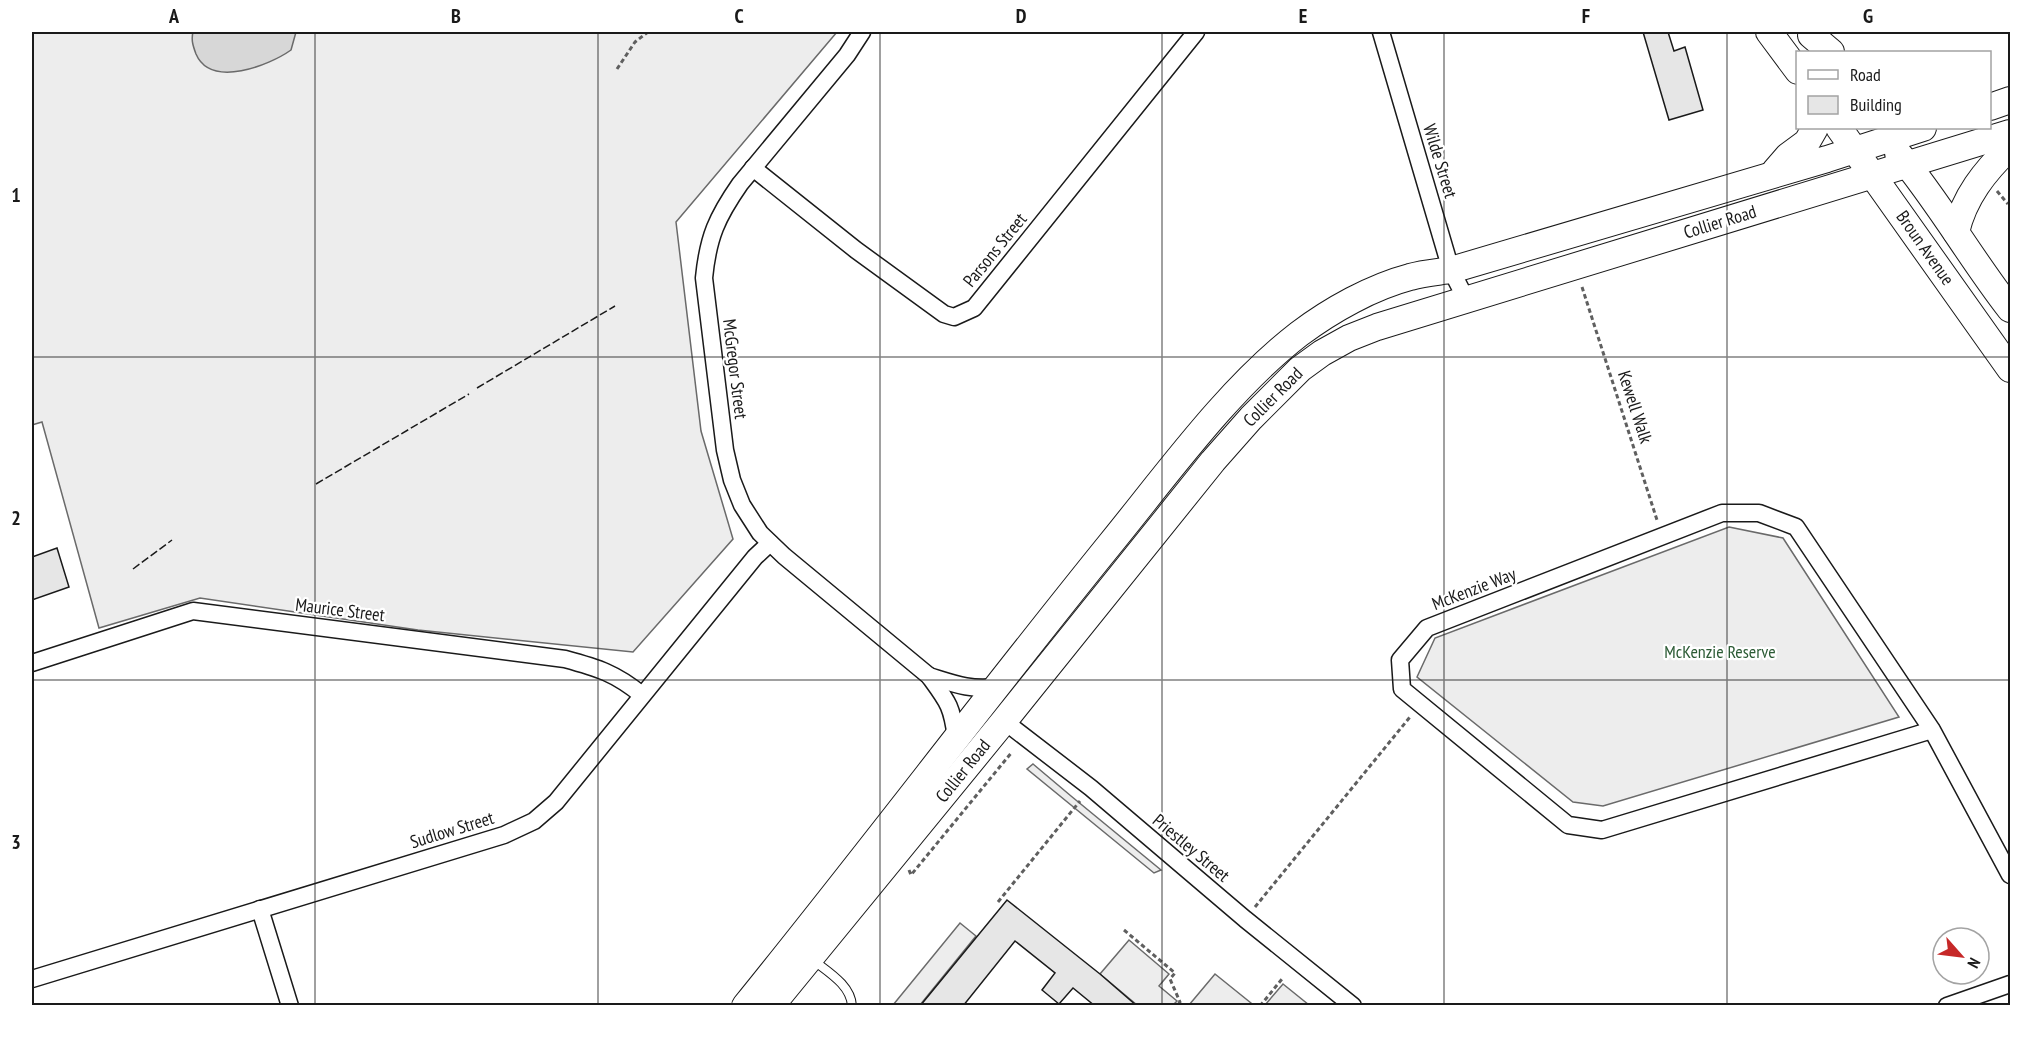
<svg xmlns="http://www.w3.org/2000/svg" width="2042" height="1037" viewBox="0 0 2042 1037" font-family="'PT Sans Narrow',sans-serif">
  <rect width="100%" height="100%" fill="#fff"/>
  <!-- built -->
  <g fill="#ededed" stroke="#6a6a6a" stroke-width="1.5">
    <polygon points="32,32 837,32 676,222 701,431 733,539 633,652 418,630 200,598 99,628 42,422 32,425"/>
    <polygon points="1729,527 1783,538 1899,717 1603,806 1573,802 1417,677 1435,638"/>
    <polygon points="1033,764 1071,796 1161,870 1154,873 1027,769"/>
    <polygon points="960,923 976,936 920,1005 893,1005"/>
    <polygon points="1129,940 1169,974 1159,986 1177,1001 1173,1005 1137,1005 1100,974"/>
    <polygon points="1215,974 1251,1003 1249,1005 1189,1005"/>
    <polygon points="1283,984 1309,1005 1265,1005"/>
  </g>
  <!-- water -->
  <path fill="#d7d7d7" stroke="#6a6a6a" stroke-width="1.5" d="M193 32H296L291 50C270 65 211 89 196 54 193 46 191 40 193 32Z"/>
  <!-- building -->
  <g fill="#e6e6e6" stroke="#1a1a1a" stroke-width="1.5">
    <polygon points="1643,32 1668,32 1674,51 1685,47 1703,110 1669,120"/>
    <polygon points="57,548 69,587 32,600 32,557"/>
    <polygon points="1007,900 1100,974 1137,1006 1095,1006 1073,988 1059,1004 1042,990 1055,973 1015,941 963,1006 920,1006"/>
  </g>
  <g fill="none" stroke-linecap="round" stroke-linejoin="round">
    <!-- lane casing -->
    <g stroke="#1a1a1a" stroke-width="10">
      <path id="lane" d="M813 960C828 972 851 985 852 1006"/>
    </g>
    <!-- street casing -->
    <g stroke="#1a1a1a" stroke-width="19">
      <g id="street">
        <path d="M862 32 847 55 740 184C717 217 708 237 704 278L725 450 732 480 742 505 760 533 784 556 929 676C948 702 952 706 956 738"/>
        <polyline points="1381,32 1451,270 1466,299"/>
        <polyline points="753,168 856,250 944,314 954,317 974,308 1196,32"/>
        <path d="M32 663 193 611 565 659C598 668 615 673 642 695"/>
        <path d="M929 676C955 684 969 690 996 687"/>
        <polyline points="1004,721 1091,788 1245,919 1353,1006"/>
        <polyline points="1932,730 1602,830 1568,825 1402,689 1400,660 1427,628 1722,513 1759,513 1796,527 1932,730 2010,875"/>
        <polyline points="260,909 290,1006"/>
        <polyline points="32,979 504,835 534,821 556,802 755,557 770,543"/>
        <polyline points="1947,1006 2010,984"/>
      </g>
    </g>
    <!-- primary casing -->
    <g stroke="#1a1a1a" stroke-width="28">
      <g id="primary">
        <polyline points="1769,32 1798,71"/>
        <polyline points="1811,35 1831,52"/>
        <polyline points="1990,107 2010,100"/>
        <polyline points="1839,128 2010,369"/>
        <path d="M1898 153C1939 202 1971 259 2010 309"/>
        <polyline points="1775,171 1788,156 1807,142 1815,128"/>
        <path d="M1956 232C1964 197 1985 171 2010 147"/>
        <path d="M745 1006C869 853 987 696 1111 543 1168 473 1228 389 1299 334 1331 310 1372 287 1410 277 1423 273 1438 272 1451 270L1827 159 1923 128"/>
        <polyline points="771,1006 1004,721 1213,461 1251,418 1300,369 1322,353 1349,338 1377,327 2010,133"/>
      </g>
    </g>
    <!-- path -->
    <g stroke="#5f5f5f" stroke-width="3" stroke-dasharray="4.5 3" stroke-linecap="butt">
      <polyline points="617,69 635,42 648,32"/>
      <polyline points="1997,191 2008,204"/>
      <polyline points="1582,287 1657,520"/>
      <polyline points="909,870 911,875 1012,752"/>
      <polyline points="998,902 1080,801"/>
      <polyline points="1255,907 1410,717"/>
      <polyline points="1124,930 1175,973 1170,979 1180,1002 1177,1006"/>
      <polyline points="1260,1006 1282,979"/>
    </g>
    <!-- lane -->
    <use href="#lane" stroke="#fff" stroke-width="8"/>
    <!-- street -->
    <use href="#street" stroke="#fff" stroke-width="16"/>
    <!-- primary -->
    <use href="#primary" stroke="#fff" stroke-width="26"/>
    <!-- fence -->
    <g stroke="#1a1a1a" stroke-width="1.5" stroke-dasharray="8 3" stroke-linecap="butt">
      <polyline points="477,388 615,306"/>
      <polyline points="316,484 469,394"/>
      <polyline points="133,569 172,540"/>
    </g>
  </g>
  <!-- grid -->
  <path fill="none" stroke="#1a1a1a" stroke-width="1.5" stroke-opacity="0.55" d="M315 32V1006M598 32V1006M880 32V1006M1162 32V1006M1444 32V1006M1727 32V1006M32 357H2010M32 680H2010"/>
  <g text-anchor="middle" stroke-width="4.5" stroke-linejoin="round" paint-order="stroke">
    <!-- street labels -->
    <g font-size="18" fill="#1a1a1a" stroke="#fff">
      <text transform="translate(1440 161) rotate(73)" y="6">Wilde Street</text>
      <text transform="translate(1720 222) rotate(-17)" y="6">Collier Road</text>
      <text transform="translate(1925 248) rotate(55)" y="6">Broun Avenue</text>
      <text transform="translate(995 250) rotate(-51)" y="6">Parsons Street</text>
      <text transform="translate(735 369) rotate(83)" y="6">McGregor Street</text>
      <text transform="translate(1273 397) rotate(-45)" y="6">Collier Road</text>
      <text transform="translate(1635 407) rotate(72)" y="6">Kewell Walk</text>
      <text transform="translate(1474 589) rotate(-21)" y="6">McKenzie Way</text>
      <text transform="translate(340 610) rotate(7)" y="6">Maurice Street</text>
      <text transform="translate(963 771) rotate(-51)" y="6">Collier Road</text>
      <text transform="translate(452 830) rotate(-17)" y="6">Sudlow Street</text>
      <text transform="translate(1191 848) rotate(40)" y="6">Priestley Street</text>
    </g>
    <!-- park labels -->
    <g font-size="18" fill="#2b5a34" stroke="#fff">
      <text x="1720" y="658">McKenzie Reserve</text>
    </g>
  </g>
  <!-- border -->
  <rect width="2042" height="1037" fill="none" stroke="#ffffff" stroke-width="66"/>
  <!-- legend -->
  <rect x="1796" y="51" width="195" height="78" fill="#ffffff" stroke="#a3a3a3" stroke-width="1.5"/>
  <rect x="1808" y="70" width="30" height="9" fill="#ffffff" stroke="#a3a3a3" stroke-width="1.5"/>
  <text x="1850" y="81" font-size="18" fill="#1a1a1a">Road</text>
  <rect x="1808" y="96" width="30" height="18" fill="#e6e6e6" stroke="#a3a3a3" stroke-width="1.5"/>
  <text x="1850" y="111" font-size="18" fill="#1a1a1a">Building</text>
  <!-- north arrow -->
  <g transform="translate(1961 956) rotate(118)"><circle r="28" fill="#ffffff" stroke="#a3a3a3" stroke-width="1.5"/>
  <path d="M0-4.5L10 22L0 15L-10 22Z" fill="#c62828"/>
  <text y="-9" font-size="16" font-weight="bold" text-anchor="middle" fill="#1a1a1a">N</text>
  </g>
  <rect x="33" y="33" width="1976" height="971" fill="none" stroke="#1a1a1a" stroke-width="2"/>
  <g font-size="20" text-anchor="middle" font-weight="bold" fill="#1a1a1a">
    <text x="174" y="23">A</text>
    <text x="456" y="23">B</text>
    <text x="739" y="23">C</text>
    <text x="1021" y="23">D</text>
    <text x="1303" y="23">E</text>
    <text x="1586" y="23">F</text>
    <text x="1868" y="23">G</text>
    <text x="16" y="202">1</text>
    <text x="16" y="525">2</text>
    <text x="16" y="849">3</text>
  </g>
</svg>
